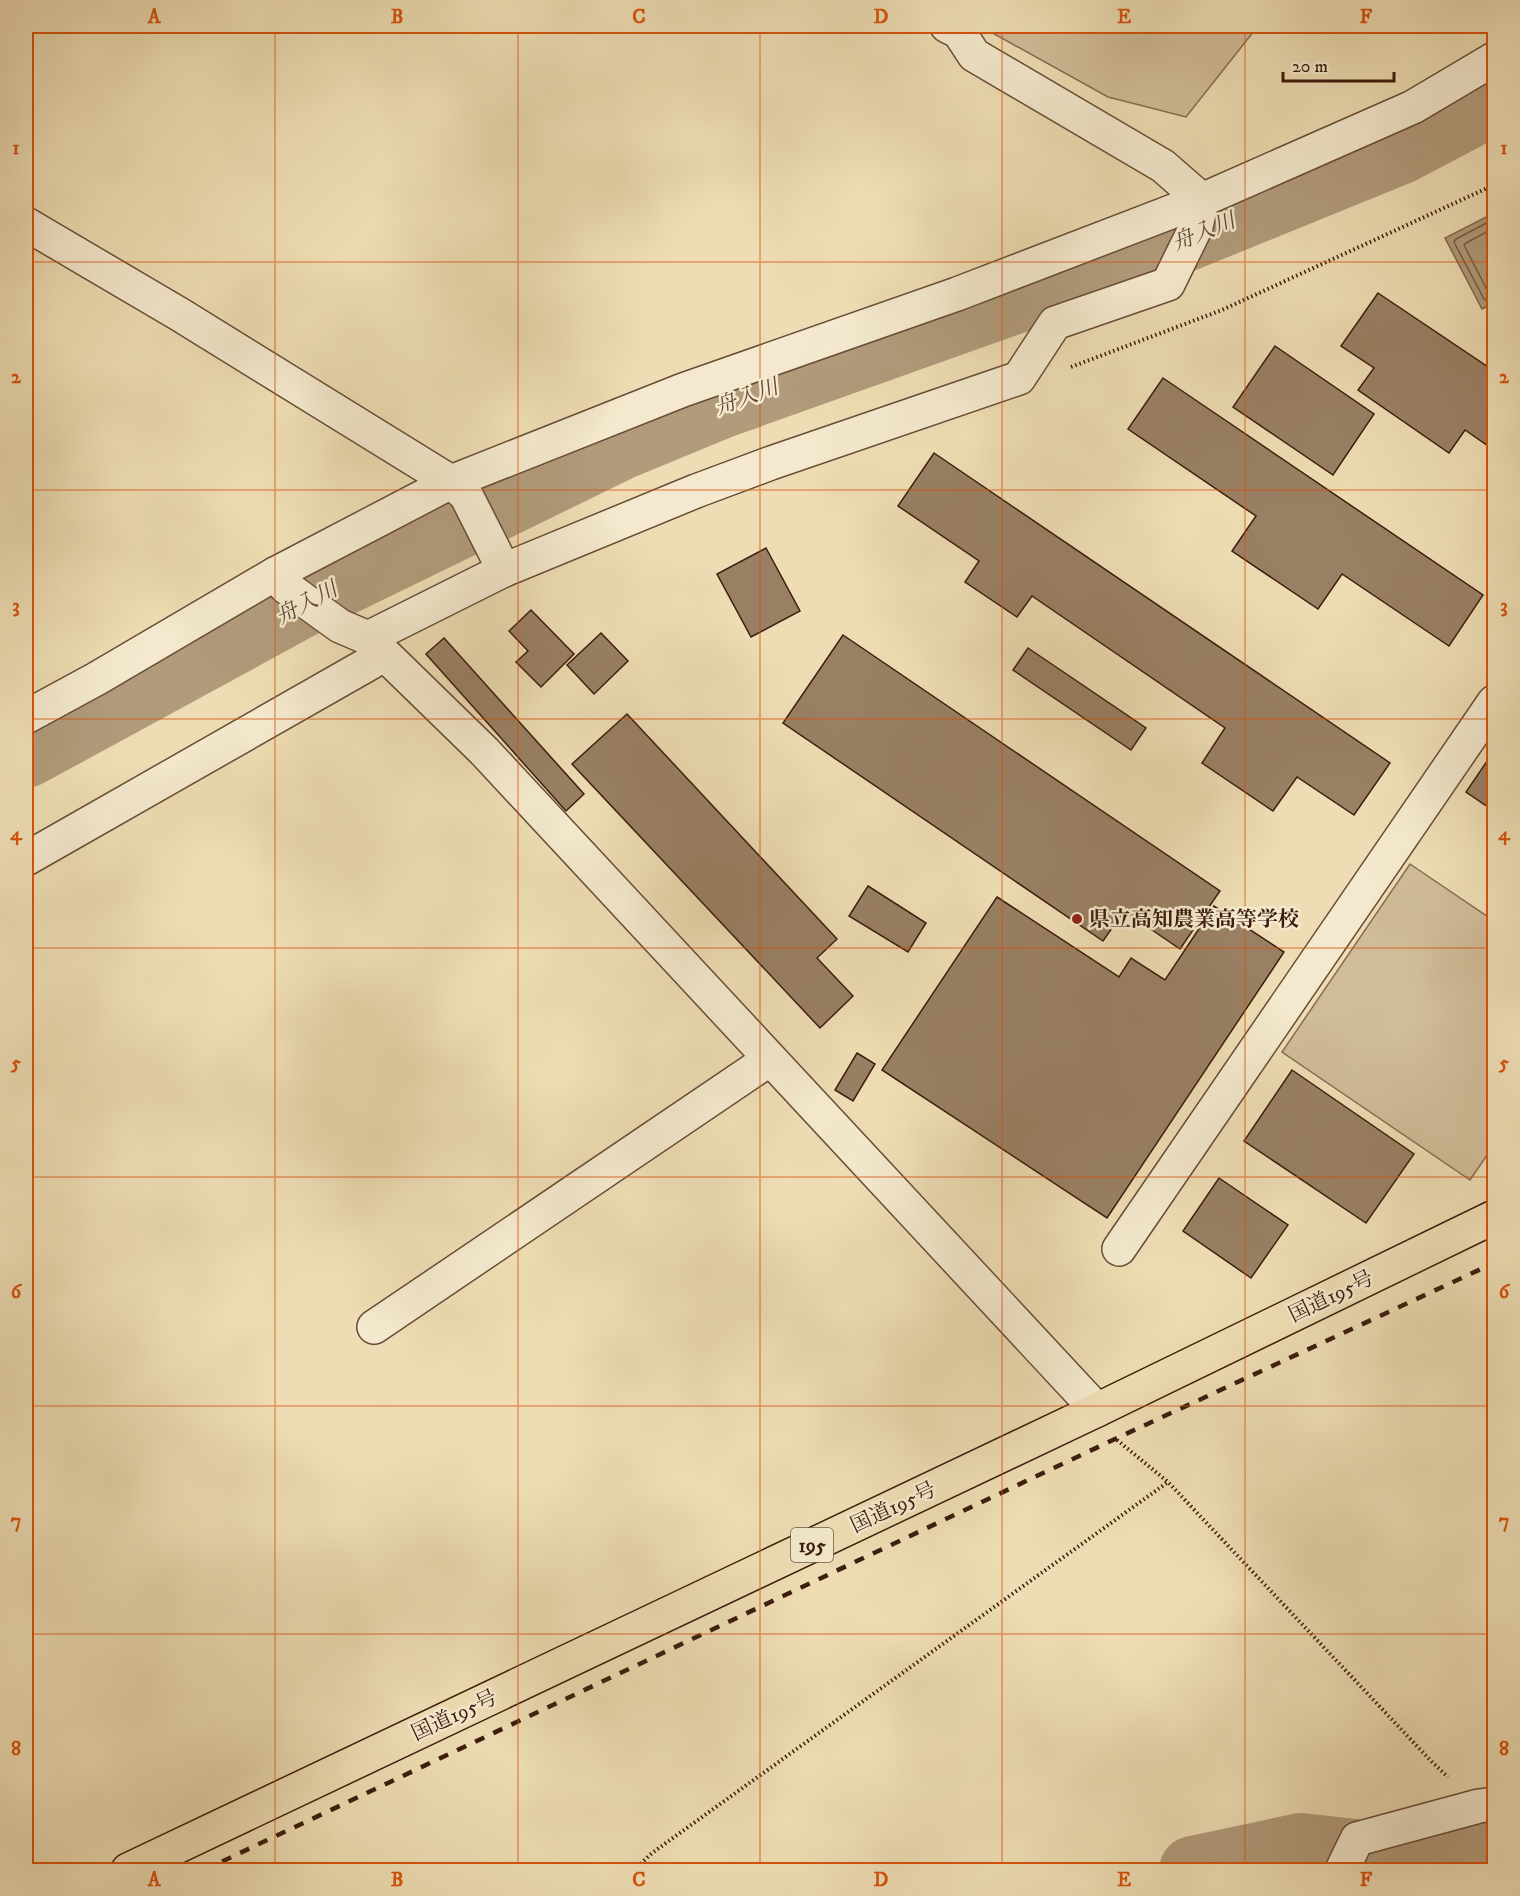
<svg xmlns="http://www.w3.org/2000/svg" width="1520" height="1896" viewBox="0 0 1520 1896" font-family="'IM FELL DW Pica','Noto Serif JP',serif">
  <rect width="100%" height="100%" fill="#eeddb4"/>
  <filter id="stains"><feTurbulence type="fractalNoise" baseFrequency=".00333" numOctaves="4"/><feColorMatrix values="0 0 0 0 .2 0 0 0 0 .09 0 0 0 0 .02 0 0 0 .5 -.17"/></filter>
  <radialGradient id="worn" r=".72"><stop offset=".6" stop-color="#630" stop-opacity="0"/><stop offset="1" stop-color="#630" stop-opacity=".3"/></radialGradient>
  <!-- green -->
  <g fill="#d0bc98" stroke="#866c52" stroke-width="1.5">
    <polygon points="980,26 1258,26 1186,117 1108,97"/>
    <polygon points="1410,864 1494,921 1494,1145 1470,1180 1282,1052"/>
  </g>
  <!-- water -->
  <polygon fill="#b19b7b" stroke="#82684f" stroke-width="1.5" points="1494,213 1494,303 1482,309 1445,238"/>
  <g fill="none" stroke-linecap="round" stroke-linejoin="round">
    <!-- shore -->
    <g stroke="#765c44" stroke-width="1.5">
      <polyline points="1494,219 1456,239 1454,242 1484,299 1486,300 1494,298"/>
      <polyline points="1494,228 1466,243 1464,245 1487,290 1494,291"/>
    </g>
    <!-- river -->
    <g stroke="#b19b7b" stroke-width="68">
      <polyline points="26,754 340,583 623,445 720,405 1160,248 1401,150 1494,101"/>
      <polyline points="1193,1870 1301,1847 1390,1857 1494,1841"/>
    </g>
  </g>
  <!-- building -->
  <g fill="#998064" stroke="#3c1c0d" stroke-width="1.5">
    <polygon points="1378,293 1494,371 1494,450 1465,430 1449,453 1358,390 1374,368 1341,346"/>
    <polygon points="1275,346 1374,414 1333,475 1233,407"/>
    <polygon points="1163,378 1483,595 1449,646 1342,574 1318,609 1232,551 1256,516 1128,429"/>
    <polygon points="934,453 1390,763 1354,815 1297,777 1273,811 1202,763 1225,728 1032,596 1017,617 965,582 979,561 898,506"/>
    <polygon points="766,548 800,611 751,637 717,574"/>
    <polygon points="531,610 574,654 541,687 516,662 528,651 509,631"/>
    <polygon points="601,633 628,661 594,694 567,665"/>
    <polygon points="843,635 1220,891 1180,949 1124,911 1103,941 783,723"/>
    <polygon points="444,638 584,794 566,811 426,654"/>
    <polygon points="1028,648 1146,728 1131,750 1013,670"/>
    <polygon points="627,714 837,939 817,958 853,996 820,1028 572,764"/>
    <polygon points="1494,751 1494,811 1466,792"/>
    <polygon points="868,886 926,923 908,952 849,916"/>
    <polygon points="997,897 1119,977 1131,958 1165,980 1214,906 1284,952 1107,1218 882,1070"/>
    <polygon points="857,1053 875,1064 853,1101 835,1090"/>
    <polygon points="1292,1070 1414,1154 1366,1223 1244,1141"/>
    <polygon points="1219,1178 1288,1225 1251,1278 1183,1231"/>
  </g>
  <g fill="none" stroke-linecap="round" stroke-linejoin="round">
    <!-- minor casing -->
    <g stroke="#684c37" stroke-width="36">
      <g id="minor">
        <polyline points="26,224 179,314 451,482 466,495 504,570"/>
        <polyline points="275,574 286,587 340,626 368,638 484,751 1097,1410"/>
        <polyline points="368,638 504,570 696,491 771,463 1019,378 1055,323 1168,284 1196,227 1202,200 1163,166 974,55 959,32 947,26"/>
        <polyline points="26,717 96,679 275,574 451,482 683,390 957,294 1202,200 1413,107 1494,59"/>
        <polyline points="26,859 384,655"/>
        <polyline points="1119,1249 1494,702"/>
        <polyline points="374,1327 770,1059"/>
        <polyline points="1342,1870 1357,1839 1479,1806 1494,1804"/>
      </g>
    </g>
    <!-- highway casing -->
    <g stroke="#3c1c0d" stroke-width="36">
      <polyline id="highway" points="128,1870 1097,1410 1494,1217"/>
    </g>
    <!-- path -->
    <g stroke="#3c1c0d" stroke-width="4" stroke-dasharray="1.5 3" stroke-linecap="butt">
      <polyline points="1071,367 1222,310 1494,185"/>
      <polyline points="1117,1440 1168,1482 1432,1762 1448,1777"/>
      <polyline points="634,1870 652,1853 1168,1482"/>
    </g>
    <!-- minor -->
    <use href="#minor" stroke="#f4e9ce" stroke-width="33"/>
    <!-- highway -->
    <use href="#highway" stroke="#eeddb4" stroke-width="33"/>
    <!-- rail -->
    <polyline stroke="#3c1c0d" stroke-width="4.5" stroke-dasharray="10 10" stroke-linecap="butt" points="204,1870 1115,1439 1494,1263"/>
  </g>
  <!-- grid -->
  <path fill="none" stroke="#d7530c" stroke-width="1.5" stroke-opacity="0.55" d="M275 26V1870M518 26V1870M760 26V1870M1002 26V1870M1245 26V1870M26 262H1494M26 490H1494M26 719H1494M26 948H1494M26 1177H1494M26 1406H1494M26 1634H1494"/>
  <!-- markers -->
  <circle fill="#8f2418" stroke="#f4e9ce" stroke-width="2" cx="1077" cy="919" r="6"/>
  <g text-anchor="middle" stroke-width="5" stroke-linejoin="round" paint-order="stroke">
    <!-- shield labels -->
    <rect fill="#f4e9ce" stroke="#735a47" stroke-width="1.5" x="791" y="1528" width="42" height="34" rx="4.5"/>
    <g font-size="20" font-weight="bold" fill="#3c1c0d">
      <text x="812" y="1552">195</text>
    </g>
    <!-- poi labels -->
    <g font-size="21" font-weight="bold" fill="#3c1c0d" stroke="#f4e9ce" text-anchor="start">
      <text x="1089" y="926">県立高知農業高等学校</text>
    </g>
    <!-- street labels -->
    <g font-size="21" fill="#3c1c0d" stroke="#f4e9ce">
      <text transform="translate(1331 1296) rotate(-26)" y="7">国道195号</text>
      <text transform="translate(893 1507) rotate(-25)" y="7">国道195号</text>
      <text transform="translate(454 1715) rotate(-25)" y="7">国道195号</text>
    </g>
    <!-- water labels -->
    <g font-size="22" font-style="italic" fill="#654834" stroke="#f4e9ce">
      <text transform="translate(1203 231) rotate(-22)" y="8">舟入川</text>
      <text transform="translate(746 396) rotate(-20)" y="8">舟入川</text>
      <text transform="translate(306 602) rotate(-28)" y="8">舟入川</text>
    </g>
  </g>
  <!-- margin -->
  <rect width="1520" height="1896" fill="none" stroke="#eeddb4" stroke-width="66"/>
  <!-- scale -->
  <path d="M1283 72v9h111v-9" fill="none" stroke="#3c1c0d" stroke-width="3"/>
  <text x="1292" y="72" font-size="18" fill="#3c1c0d" stroke="#f4e9ce" stroke-width="4.5" paint-order="stroke">20 m</text>
  <rect x="33" y="33" width="1454" height="1830" fill="none" stroke="#d7530c" stroke-width="2"/>
  <g font-size="20" text-anchor="middle" font-weight="bold" fill="#d7530c">
    <text x="154" y="23">A</text>
    <text x="397" y="23">B</text>
    <text x="639" y="23">C</text>
    <text x="881" y="23">D</text>
    <text x="1124" y="23">E</text>
    <text x="1366" y="23">F</text>
    <text x="16" y="154">1</text>
    <text x="1504" y="154">1</text>
    <text x="16" y="383">2</text>
    <text x="1504" y="383">2</text>
    <text x="16" y="612">3</text>
    <text x="1504" y="612">3</text>
    <text x="16" y="840">4</text>
    <text x="1504" y="840">4</text>
    <text x="16" y="1069">5</text>
    <text x="1504" y="1069">5</text>
    <text x="16" y="1298">6</text>
    <text x="1504" y="1298">6</text>
    <text x="16" y="1527">7</text>
    <text x="1504" y="1527">7</text>
    <text x="16" y="1755">8</text>
    <text x="1504" y="1755">8</text>
    <text x="154" y="1886">A</text>
    <text x="397" y="1886">B</text>
    <text x="639" y="1886">C</text>
    <text x="881" y="1886">D</text>
    <text x="1124" y="1886">E</text>
    <text x="1366" y="1886">F</text>
  </g>
  <rect width="100%" height="100%" filter="url(#stains)"/>
  <rect width="100%" height="100%" fill="url(#worn)"/>
</svg>
